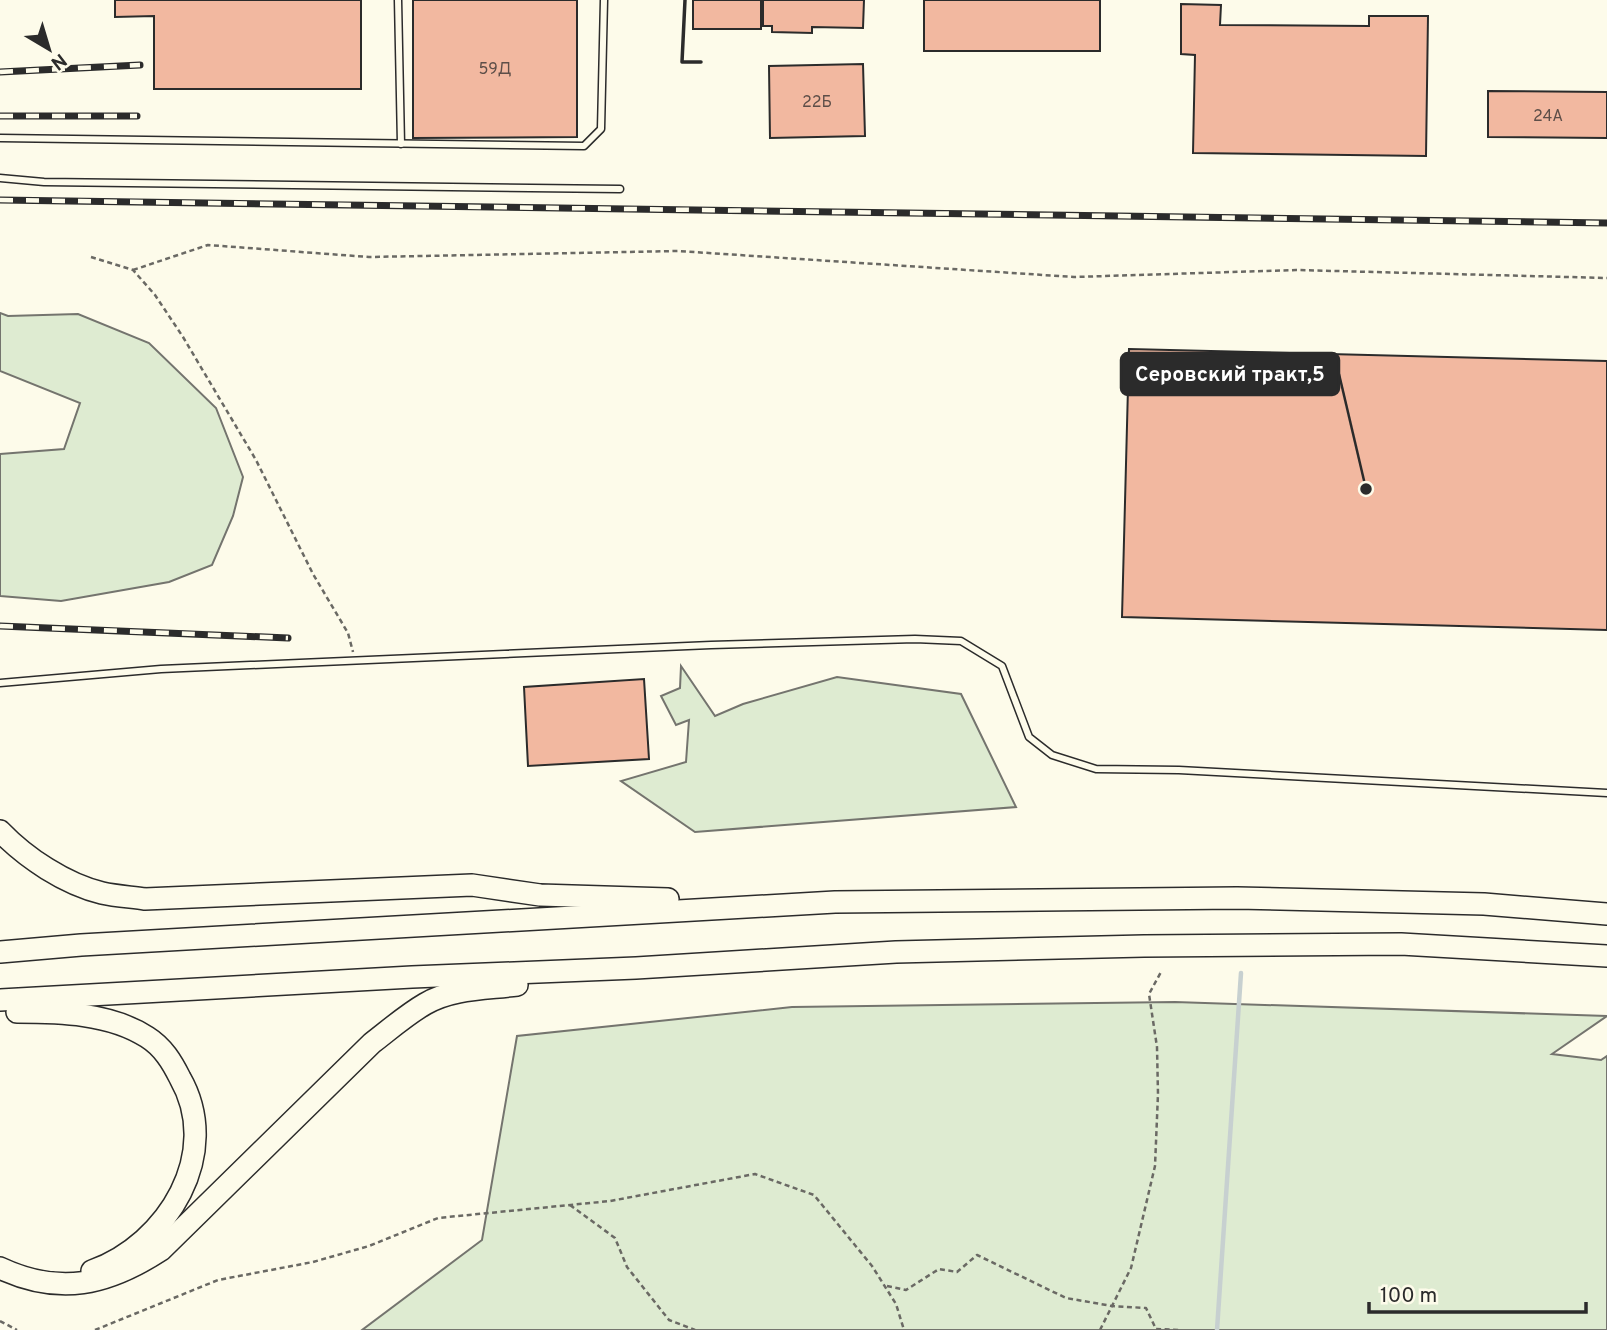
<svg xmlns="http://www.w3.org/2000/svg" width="1607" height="1330" viewBox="0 0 1607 1330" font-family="Overpass,sans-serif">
  <rect width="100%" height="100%" fill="#fdfbea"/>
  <!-- green -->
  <g fill="#deebd1" stroke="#74746e" stroke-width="2">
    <polygon points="0,313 8,316 78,314 149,343 216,408 243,477 233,516 212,565 169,582 61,601 0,596 0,454 64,449 80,403 0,371"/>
    <polygon points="681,666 715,716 743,704 837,677 961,694 1016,807 695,832 621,781 686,762 689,720 676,725 661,696 680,688"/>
    <polygon points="1175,1002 1607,1016 1552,1054 1601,1060 1607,1056 1607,1330 362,1330 482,1240 517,1036 792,1007"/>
  </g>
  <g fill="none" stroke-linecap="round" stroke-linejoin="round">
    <!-- stream -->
    <polyline stroke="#c7d0d0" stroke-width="4.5" points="1217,1330 1241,973"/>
  </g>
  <!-- building -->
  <g fill="#f2b8a0" stroke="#2b2b2b" stroke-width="2">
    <polygon points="115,0 361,0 361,89 154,89 154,16 115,17"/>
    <polygon points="413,0 577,0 577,137 413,138"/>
    <rect x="693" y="0" width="68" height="29"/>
    <polygon points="763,0 864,0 863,28 812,27 812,33 772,32 772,26 763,26"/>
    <rect x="924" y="0" width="176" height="51"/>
    <polygon points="1181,4 1221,5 1220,25 1369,26 1369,16 1428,16 1426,156 1193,153 1195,55 1181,54"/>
    <polygon points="863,64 865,136 770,138 769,66"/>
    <polygon points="1488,91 1607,92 1607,138 1488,137"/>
    <polygon points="1129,349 1607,361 1607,630 1122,617"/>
    <polygon points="644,679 649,759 528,766 524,687"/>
  </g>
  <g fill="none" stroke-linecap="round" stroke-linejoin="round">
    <!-- service casing -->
    <g stroke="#2b2b2b" stroke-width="9">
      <g id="service">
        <polyline points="398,0 401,144"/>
        <polyline points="0,138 584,146 601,129 604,0"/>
        <polyline points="0,178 44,182 620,189"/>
        <polyline points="0,683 161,669 711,645 915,639 961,641 1002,666 1029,737 1052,755 1096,769 1179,770 1607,793"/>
      </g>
    </g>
    <!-- primary casing -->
    <g stroke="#2b2b2b" stroke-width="24">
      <g id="primary">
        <path d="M0 831C26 858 65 884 102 893 115 896 131 897 145 899L472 885 540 895 668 899"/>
        <polyline points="0,952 81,945 835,902 1237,898 1484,904 1607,914"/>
        <polyline points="0,1000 412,977 636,968 896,952 1144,946 1401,944 1607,956"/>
        <path d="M17 1012C59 1012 110 1013 147 1037 163 1047 172 1062 180 1078 223 1153 168 1244 92 1271"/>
        <path d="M0 1268C60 1296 107 1285 161 1250L372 1043C389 1030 406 1015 425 1004 452 988 487 989 517 985"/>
      </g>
    </g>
    <!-- path -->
    <g stroke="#6a6964" stroke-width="2.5" stroke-dasharray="5 3.5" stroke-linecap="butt">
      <polyline points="91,257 133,270 155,295 183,337 256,460 313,574 348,633 353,652"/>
      <polyline points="133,270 208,245 369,257 678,251 1074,277 1296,270 1607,278"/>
      <polyline points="570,1205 615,1238 627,1267 669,1320 695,1330"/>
      <polyline points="887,1286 906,1290 939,1269 957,1272 977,1255 1066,1298 1112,1306 1146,1308 1156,1329 1180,1330"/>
      <polyline points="0,1321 17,1330"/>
      <polyline points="95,1330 218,1280 313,1262 369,1246 438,1218 610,1201 755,1174 814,1195 872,1266 896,1304 904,1330"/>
      <polyline points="1100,1330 1131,1268 1155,1166 1158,1094 1157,1047 1149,994 1161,972"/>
    </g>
    <!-- service -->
    <use href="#service" stroke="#fdfbea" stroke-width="6"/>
    <!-- primary -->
    <use href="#primary" stroke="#fdfbea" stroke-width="21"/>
    <!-- rail casing -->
    <g stroke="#2b2b2b" stroke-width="7">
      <g id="rail">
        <polyline points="0,72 140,65"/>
        <polyline points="0,116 137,116"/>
        <polyline points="0,200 1607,223"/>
        <polyline points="0,626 288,638"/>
      </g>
    </g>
    <!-- rail -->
    <use href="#rail" stroke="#fdfbea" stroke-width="4.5" stroke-dasharray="13" stroke-linecap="butt"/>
    <!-- wall -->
    <polyline stroke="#2b2b2b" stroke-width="3.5" points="685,0 682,62 701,62"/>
  </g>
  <g text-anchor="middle" stroke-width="5" stroke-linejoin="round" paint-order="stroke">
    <!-- number labels -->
    <g font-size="16" fill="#5d4e48">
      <text x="495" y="74">59Д</text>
      <text x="817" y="107">22Б</text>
      <text x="1548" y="121">24А</text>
    </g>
  </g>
  <!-- callouts -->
  <path fill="none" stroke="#2b2b2b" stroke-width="2.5" d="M1366 489L1339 374"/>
  <circle fill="#2b2b2b" stroke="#fdfbea" stroke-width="2.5" cx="1366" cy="489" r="7"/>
  <rect fill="#2b2b2b" stroke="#2b2b2b" stroke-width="2.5" x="1121" y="353" width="218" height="42" rx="7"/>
  <g font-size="21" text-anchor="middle" font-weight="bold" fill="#fff">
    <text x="1230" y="381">Серовский тракт,5</text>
  </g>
  <!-- north arrow -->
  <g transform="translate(49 49) rotate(142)" stroke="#fdfbea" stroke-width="5" paint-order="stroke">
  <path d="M0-5L12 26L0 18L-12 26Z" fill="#2b2b2b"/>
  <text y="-10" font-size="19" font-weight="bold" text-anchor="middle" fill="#2b2b2b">N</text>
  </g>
  <!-- scale -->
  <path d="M1369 1302v10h217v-10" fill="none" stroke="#2b2b2b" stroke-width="3.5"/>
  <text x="1380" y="1302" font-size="21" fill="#2b2b2b" stroke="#fdfbea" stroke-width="5" paint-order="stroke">100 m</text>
</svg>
